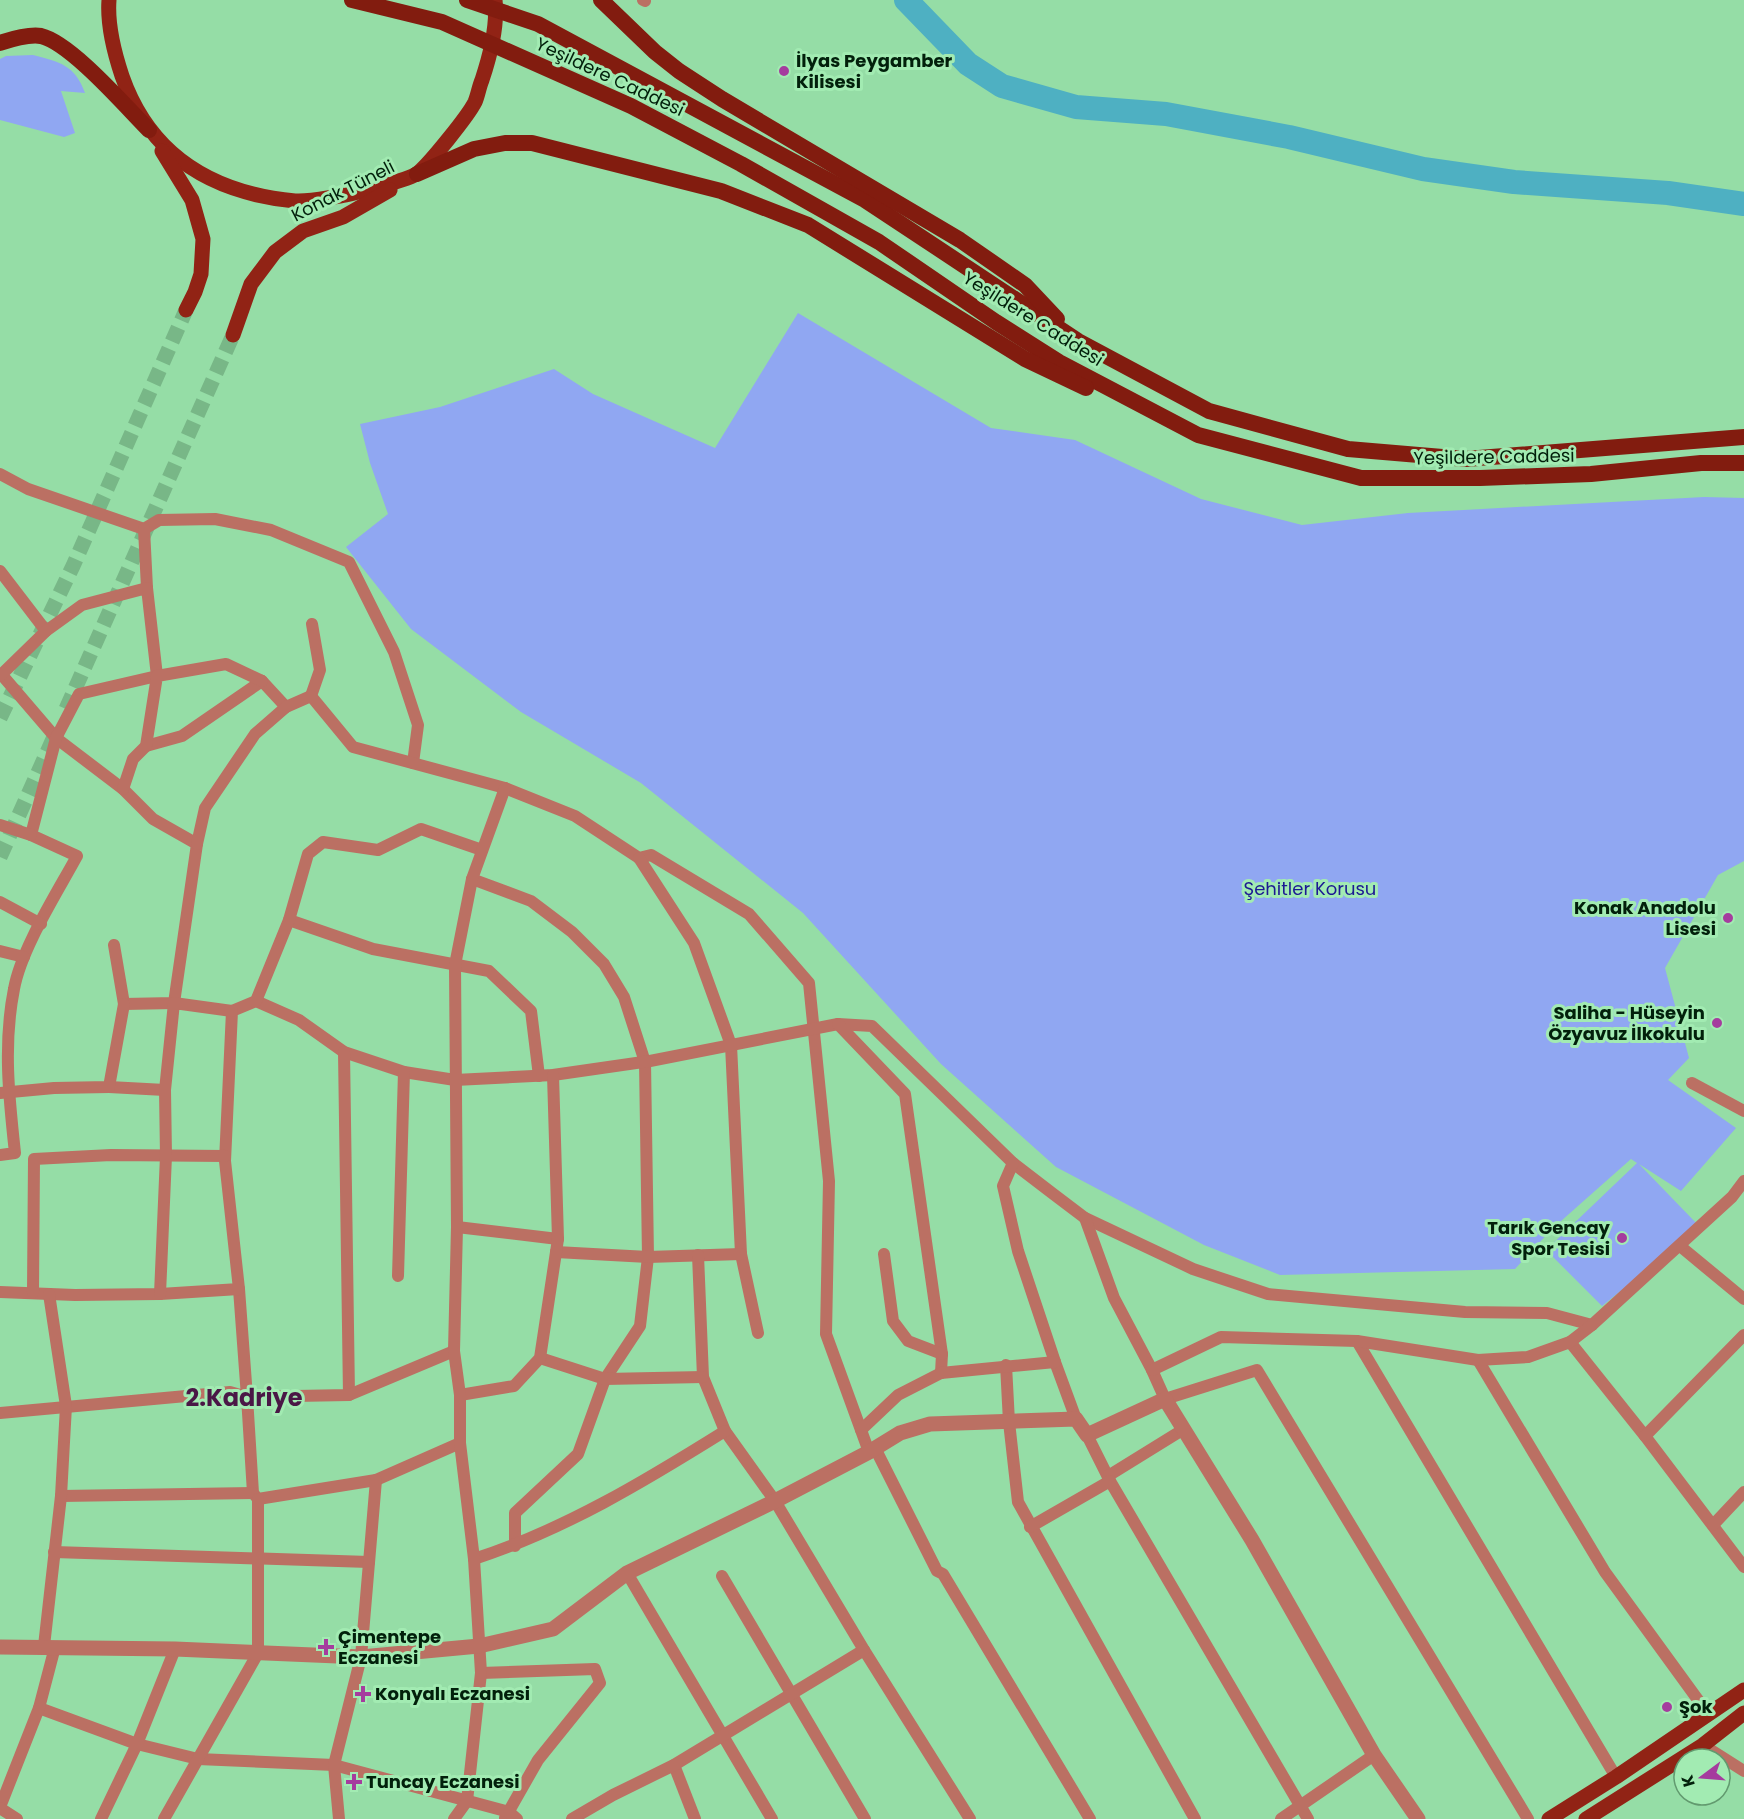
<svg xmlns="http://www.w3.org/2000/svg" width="1744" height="1819" viewBox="0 0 1744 1819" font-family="Poppins,sans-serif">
  <rect width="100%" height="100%" fill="#95dda6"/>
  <!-- green -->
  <g fill="#90a7f2">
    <path d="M33 55C60 62 75 65 85 93L61 91 75 133 64 137 0 120V59L6 56Z"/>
    <polygon points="798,313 991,428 1075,440 1201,499 1302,525 1408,513 1704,497 1744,498 1744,861 1718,875 1665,968 1689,1058 1668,1080 1736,1128 1681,1191 1639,1164 1700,1227 1602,1306 1546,1250 1637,1163 1631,1159 1552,1229 1515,1269 1280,1275 1204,1245 1056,1167 941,1064 803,913 641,783 521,712 411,629 346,547 388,514 370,463 360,424 440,407 554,369 593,394 715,448"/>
  </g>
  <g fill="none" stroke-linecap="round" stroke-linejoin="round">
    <!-- river -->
    <polyline stroke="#4eb0c2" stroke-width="24" points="906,0 968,64 1002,86 1076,107 1166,114 1289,137 1423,169 1514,182 1668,193 1744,204"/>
    <!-- primary-tunnel -->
    <g stroke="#78b787" stroke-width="15" stroke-dasharray="15 8" stroke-linecap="butt">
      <polyline points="66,709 233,335"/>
      <polyline points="0,718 73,566 186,310"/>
      <polyline points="0,857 54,737"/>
    </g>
    <!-- minor -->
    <g stroke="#bb7063" stroke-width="12">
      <polyline points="643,0 645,1"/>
      <polyline points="0,474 28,489 144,529 159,520 215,519 271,530 349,562 394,652 418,725 413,763"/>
      <polyline points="144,529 147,588"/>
      <polyline points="0,571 46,631"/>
      <polyline points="2,675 56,738 123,789 153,819 197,844 174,1003 124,1004 114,945"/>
      <path d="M0 676 46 631 82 605 147 588 157 676 79 694 56 738 31 835 77 856C57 893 21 949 14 989 3 1044 9 1098 15 1153L0 1155"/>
      <polyline points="311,696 320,670 312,624"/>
      <polyline points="146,746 182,736 262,681 286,707"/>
      <polyline points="123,789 133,759 146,746 157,676 226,664 262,681"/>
      <polyline points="0,825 31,835"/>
      <polyline points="197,844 205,808 255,734 286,707 311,696 353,747 505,788 575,816 639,858 651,855 749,914 809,983 829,1181 826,1334 869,1452"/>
      <polyline points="639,858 694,943 731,1045 741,1254 758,1333"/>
      <polyline points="472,879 531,901 572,932 604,964 624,997 645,1062 648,1257 640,1326 605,1379 578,1454 515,1513 515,1546"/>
      <polyline points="0,902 41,924"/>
      <polyline points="289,920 373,949 489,971 531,1011 539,1076"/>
      <polyline points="0,951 24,957"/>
      <polyline points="256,1001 299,1020 344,1052 404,1072 455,1080 553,1075 650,1061 838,1024 872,1026 1013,1163 1052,1193 1085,1218 1193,1269 1268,1294 1465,1312 1547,1313 1592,1325"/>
      <polyline points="838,1024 905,1094 942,1354 941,1373"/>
      <polyline points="344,1052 349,1395"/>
      <polyline points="1692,1083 1744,1111"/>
      <polyline points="109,1087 165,1090"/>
      <polyline points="0,1093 54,1088 109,1087 124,1004"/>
      <polyline points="1013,1163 1003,1186 1018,1251 1055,1362 1076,1419"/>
      <polyline points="1085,1218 1114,1298 1152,1370 1165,1399 1257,1370 1528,1819"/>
      <polyline points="457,1227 558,1239"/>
      <polyline points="1680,1246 1744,1299"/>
      <polyline points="556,1252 648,1257 741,1254"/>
      <polyline points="884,1254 893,1321 908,1341 942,1354"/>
      <polyline points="698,1255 703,1377 725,1431 775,1501 864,1650 970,1819"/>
      <polyline points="398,1276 404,1072"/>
      <polyline points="239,1289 247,1397 349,1395 454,1351"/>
      <polyline points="0,1292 75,1295 160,1294 239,1289 225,1161 232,1011 256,1001 289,920 308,854 323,842 378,850 421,829 482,850"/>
      <polyline points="33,1292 34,1159 111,1155 225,1156"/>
      <polyline points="160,1294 166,1156 165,1090 174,1003 232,1011"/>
      <polyline points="1357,1341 1616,1777"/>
      <polyline points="1570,1342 1645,1436 1744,1567"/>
      <polyline points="540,1358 605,1379 703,1377"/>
      <polyline points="1478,1360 1605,1572 1709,1715"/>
      <polyline points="1006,1365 1009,1422 1018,1502 1195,1819"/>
      <polyline points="1152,1370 1221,1337 1357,1341 1478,1360 1528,1357 1570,1342 1592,1325 1732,1197 1744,1181"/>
      <polyline points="460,1395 514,1386 540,1358 558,1239 553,1075"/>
      <polyline points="0,1413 230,1392 247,1397 253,1493 258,1499 376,1480 460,1443"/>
      <polyline points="861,1430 898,1395 941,1373 1055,1362"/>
      <polyline points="1087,1435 1110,1481 1308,1819"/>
      <polyline points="1645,1436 1744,1335"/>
      <polyline points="875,1448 937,1571 943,1574 1090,1819"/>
      <polyline points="1108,1476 1184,1429"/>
      <polyline points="61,1496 253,1493"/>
      <polyline points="1713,1525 1744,1492"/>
      <polyline points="1030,1527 1110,1481"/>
      <polyline points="54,1552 369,1562"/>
      <path d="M474 1559C564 1530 645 1481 725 1431"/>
      <polyline points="627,1573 772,1819"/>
      <polyline points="722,1576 865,1819"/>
      <polyline points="44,1646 61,1496 66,1406 49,1294"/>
      <polyline points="481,1673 595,1669 600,1683 538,1760 505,1818"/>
      <polyline points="39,1708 137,1744 198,1759 334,1765 509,1812 517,1819"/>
      <polyline points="1703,1745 1744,1771"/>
      <polyline points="674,1765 695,1819"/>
      <polyline points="0,1807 39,1708 55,1647"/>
      <polyline points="0,1808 17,1819"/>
      <polyline points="101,1819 137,1744 175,1649"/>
      <polyline points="164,1819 258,1653 258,1499"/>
      <polyline points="339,1819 334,1765 361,1657 376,1480"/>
      <polyline points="454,1819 467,1801 481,1673 474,1559 460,1443 460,1395 454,1351 457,1227 455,965 472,879 505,788"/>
      <polyline points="572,1819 613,1795 674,1765 864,1650"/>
      <polyline points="1281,1819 1374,1755"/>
    </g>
    <!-- tertiary -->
    <polyline stroke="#bb7063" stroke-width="15" points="0,1647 175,1649 361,1657 479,1646 553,1629 627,1573 775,1501 869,1452 900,1433 930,1424 1076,1419 1087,1435 1165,1399 1252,1540 1374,1755 1418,1819"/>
    <!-- primary -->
    <g stroke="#912315" stroke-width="15">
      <path d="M109 0C107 26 114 52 122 76 150 156 212 193 295 201 309 202 326 198 340 196 353 194 409 180 418 173 430 163 468 116 475 102 478 95 479 87 482 80 490 56 498 26 495 0"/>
      <polyline points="162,151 192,200 203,239 201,274 195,292 186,310"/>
      <polyline points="233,335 251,284 275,252 303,231 343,217 390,190"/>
      <polyline points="1549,1819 1616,1777 1744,1690"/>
      <polyline points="1586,1819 1703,1745 1744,1713"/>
    </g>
    <!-- trunk -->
    <g stroke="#821c0f" stroke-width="16">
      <polyline points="352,0 442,22 631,106 741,164 879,242 996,322 1059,362 1198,435 1361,478 1480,478 1591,474 1701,463 1744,463"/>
      <polyline points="467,0 538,24 865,200 1078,341 1209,411 1348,449 1466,459 1744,437"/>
      <polyline points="601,0 655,52 679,71 722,99 960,240 1025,285 1057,319"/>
      <path d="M0 43C12 39 28 34 41 36 71 43 126 107 149 130"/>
      <polyline points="417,174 474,149 505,143 532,143 721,191 808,225 1025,359 1086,388"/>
    </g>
  </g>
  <!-- markers -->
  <g fill="#a53c9e" stroke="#a2ebb2" stroke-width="2">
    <circle cx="784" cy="71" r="6"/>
    <circle cx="1728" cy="918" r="6"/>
    <circle cx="1717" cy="1023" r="6"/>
    <circle cx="1622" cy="1238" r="6"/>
    <path d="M323 1638h6v6h6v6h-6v6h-6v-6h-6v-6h6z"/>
    <path d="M360 1685h6v6h6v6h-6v6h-6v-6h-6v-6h6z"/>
    <circle cx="1667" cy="1707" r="6"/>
    <path d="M351 1773h6v6h6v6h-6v6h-6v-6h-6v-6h6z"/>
  </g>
  <g text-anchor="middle" stroke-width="6" stroke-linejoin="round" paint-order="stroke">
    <!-- poi labels -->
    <g font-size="18" font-weight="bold" fill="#02200b" stroke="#a2ebb2" text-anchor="start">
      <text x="796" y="67">İlyas Peygamber<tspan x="796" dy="21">Kilisesi</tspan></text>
      <text x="1716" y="914" text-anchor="end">Konak Anadolu<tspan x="1716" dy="21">Lisesi</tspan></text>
      <text x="1705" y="1019" text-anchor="end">Saliha - Hüseyin<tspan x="1705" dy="21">Özyavuz İlkokulu</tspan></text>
      <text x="1610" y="1234" text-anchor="end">Tarık Gencay<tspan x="1610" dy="21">Spor Tesisi</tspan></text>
      <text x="338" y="1643">Çimentepe<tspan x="338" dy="21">Eczanesi</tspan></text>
      <text x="375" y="1700">Konyalı Eczanesi</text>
      <text x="1679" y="1713">Şok</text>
      <text x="366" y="1788">Tuncay Eczanesi</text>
    </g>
    <!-- street labels -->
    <g font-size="18" fill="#02200b" stroke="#a2ebb2">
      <text transform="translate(610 77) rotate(25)" y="6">Yeşildere Caddesi</text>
      <text transform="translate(343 191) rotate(-27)" y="6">Konak Tüneli</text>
      <text transform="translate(1033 319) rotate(32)" y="6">Yeşildere Caddesi</text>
      <text transform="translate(1494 457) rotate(-1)" y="6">Yeşildere Caddesi</text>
    </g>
    <!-- park labels -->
    <g font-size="18" fill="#1c1993" stroke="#a2ebb2">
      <text x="1310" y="895">Şehitler Korusu</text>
    </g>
    <!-- district labels -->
    <g font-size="24" font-weight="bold" fill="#4a1746" stroke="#a2ebb2">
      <text x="244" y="1406">2.Kadriye</text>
    </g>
  </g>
  <!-- north arrow -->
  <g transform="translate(1702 1777) rotate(254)"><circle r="28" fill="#a2ebb2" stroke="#629a6f" stroke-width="1.5"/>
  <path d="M0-4.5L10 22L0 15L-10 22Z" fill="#a53c9e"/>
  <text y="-9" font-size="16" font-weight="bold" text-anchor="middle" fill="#02200b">K</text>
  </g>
</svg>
